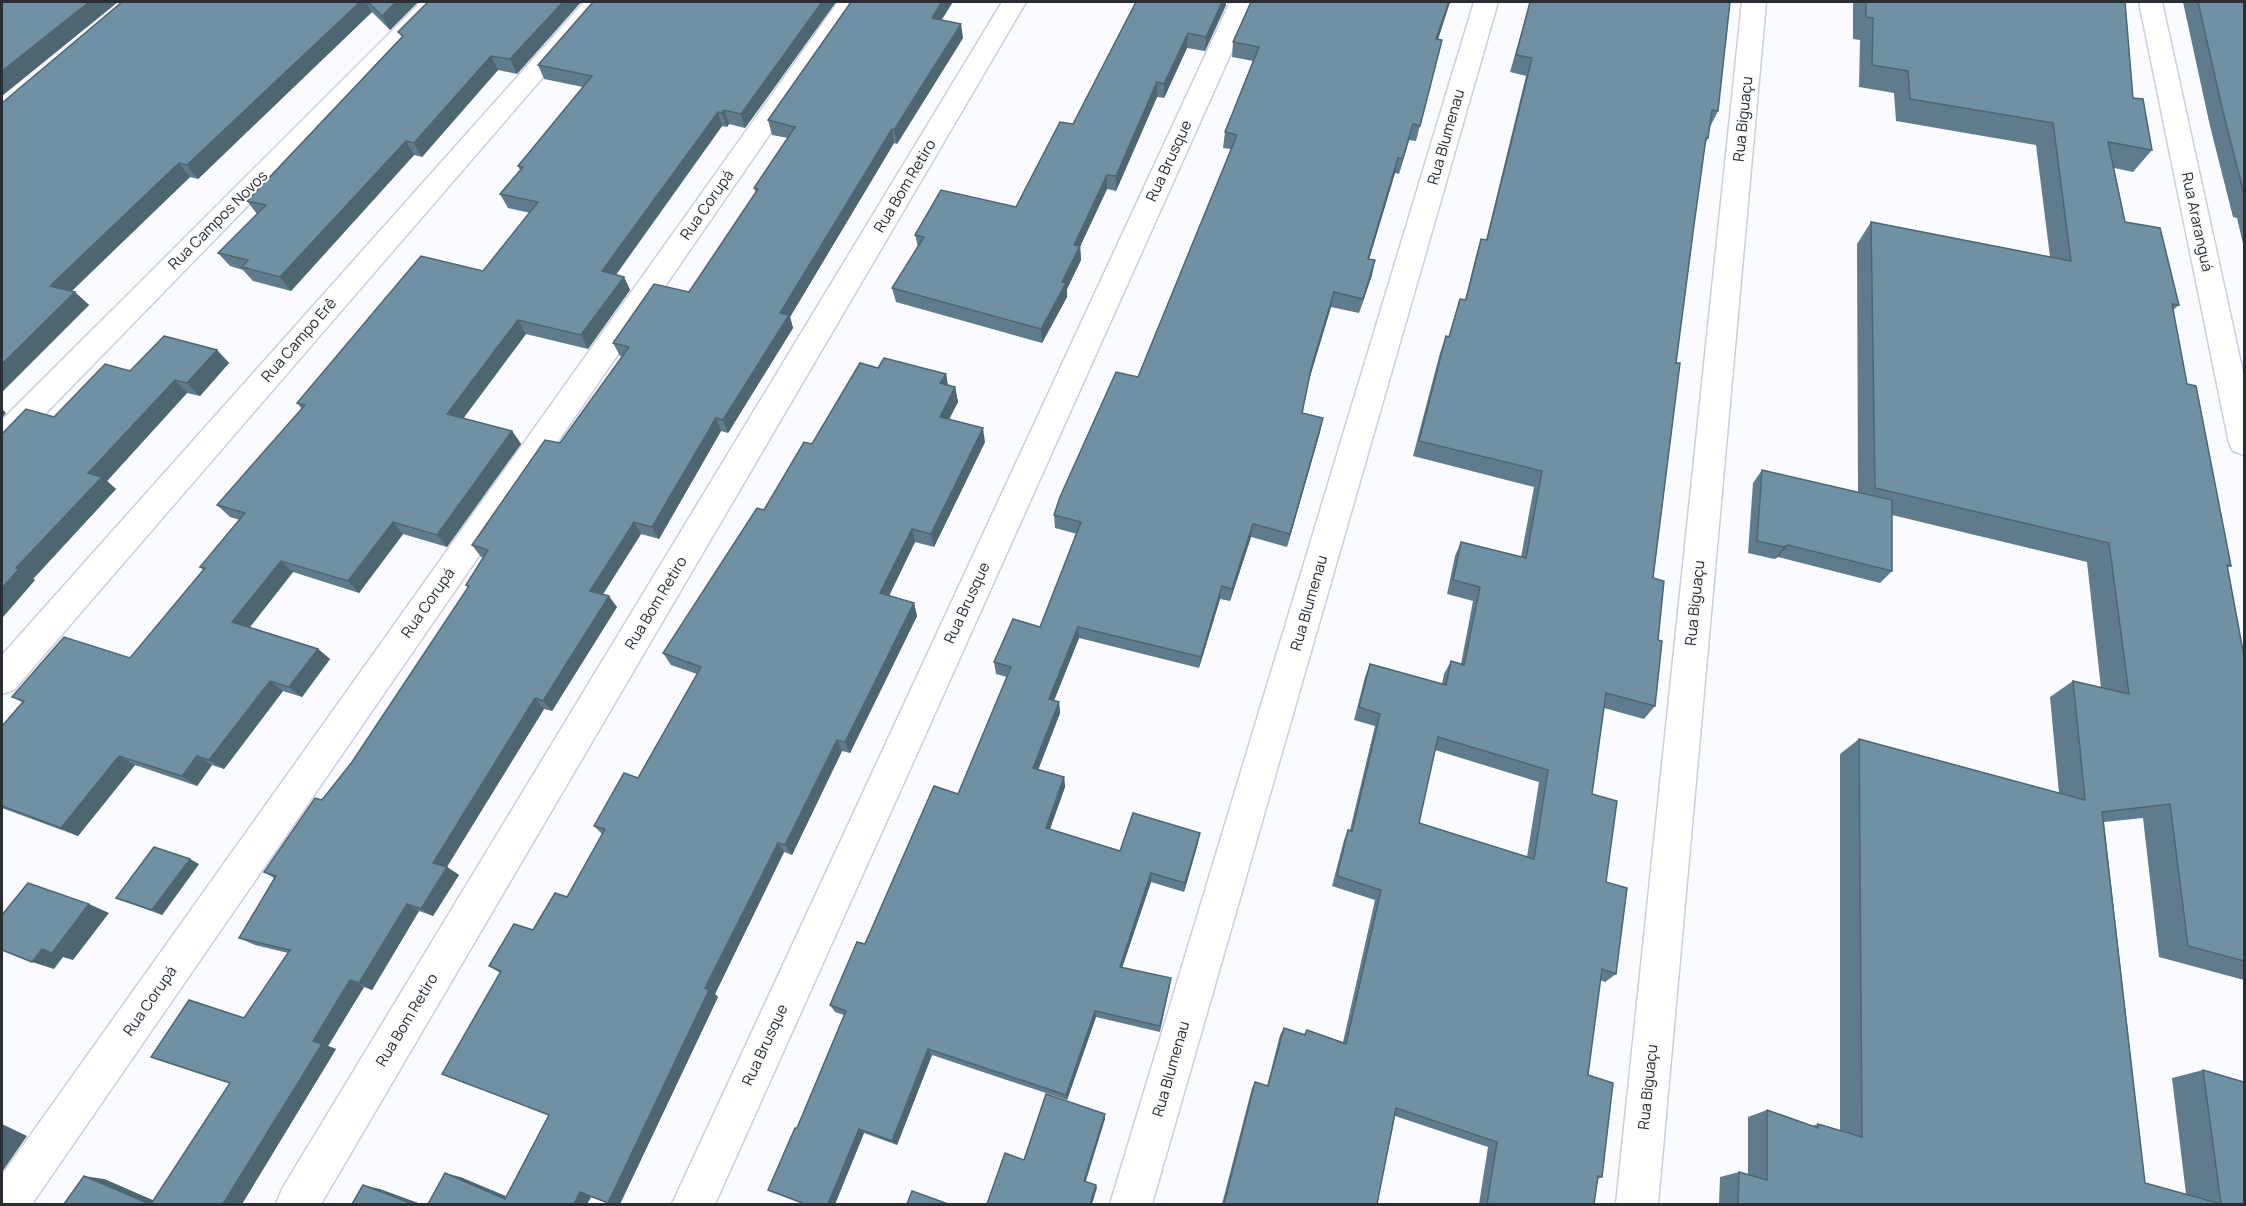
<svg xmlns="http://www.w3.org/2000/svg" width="2246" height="1206" viewBox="0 0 2246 1206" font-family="Manrope,sans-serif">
  <rect width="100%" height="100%" fill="#f9fbfe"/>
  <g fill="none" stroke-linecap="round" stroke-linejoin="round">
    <!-- minor casing -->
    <g stroke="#c9cfdf" stroke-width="3">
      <g id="minor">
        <polygon points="421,2 446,2 13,447 2,451 2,420"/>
        <polygon points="1002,2 1026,2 321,1204 276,1204 282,1189"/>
        <polygon points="1230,2 1254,2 715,1204 672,1204"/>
        <polygon points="2139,2 2162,2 2244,377 2244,455 2233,451 2229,443"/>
      </g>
    </g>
    <!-- tertiary casing -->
    <g stroke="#c9cfdf" stroke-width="3">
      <g id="tertiary">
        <polygon points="584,2 608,2 14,690 2,694 2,655"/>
        <polygon points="838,2 861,2 32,1204 2,1204 2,1175"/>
        <polygon points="1474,2 1498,2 1152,1204 1110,1204"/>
        <polygon points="1742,2 1766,2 1658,1204 1616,1204"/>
      </g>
    </g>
    <!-- minor -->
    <use href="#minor" fill="#fff" fill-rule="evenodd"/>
    <!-- tertiary -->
    <use href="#tertiary" fill="#fff" fill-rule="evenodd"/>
  </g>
  <!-- wall -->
  <g fill="#607c8c" fill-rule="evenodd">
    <polygon points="122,2 418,2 390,30 372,12 198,179 190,177 72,291 89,305 2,392 2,103"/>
    <polygon points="581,2 517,74 498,70 422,157 414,155 291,291 253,281 243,270 230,266 218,253 257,214 247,201 402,37 398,32"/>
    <polygon points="593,2 836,2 745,128 729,124 727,127 722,126 616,275 624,277 630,290 588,349 526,334 463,418 512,431 521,444 447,547 403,534 359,593 293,572 250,627 318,649 330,659 302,697 283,691 224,769 212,765 197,786 135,765 78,836 2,808 2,726 22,702 12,697 130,658 203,570 200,567 240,520 230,517 217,505 302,409 297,403 483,271 530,213 508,208 500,194 520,170 518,166 583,87 544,79 538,65"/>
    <polygon points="1136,2 1226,5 1205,51 1187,48 1164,98 1157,97 1116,191 1107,189 1080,246 1081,260 1067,289 1067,297 1042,343 896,302 892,288 918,247 915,235 1016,207 1073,124"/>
    <polygon points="1288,2 1450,2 1438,39 1442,40 1416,141 1409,140 1399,174 1395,173 1369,259 1372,275 1359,313 1331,307 1308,383 1302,413 1320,432 1287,547 1251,537 1230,601 1220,599 1199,668 1079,638 1054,701 1059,702 1060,713 1038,770 1064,777 1065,787 1050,829 1120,851 1198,843 1184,892 1151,882 1122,968 1170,985 1160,1032 1096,1017 1067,1100 932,1055 897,1145 864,1133 835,1204 804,1204 797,1128 844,1015 835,1012 830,1005 865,944 958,794 1007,677 996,674 994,662 1040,627 1077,534 1055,528 1054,515 1138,377 1231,149 1223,148 1225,132 1253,61 1232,57 1233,42"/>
    <path d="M1530 2H1730L1718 111 1710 127 1708 138 1705 144 1694 225 1676 363 1653 578 1658 640 1655 706 1644 719 1604 708 1592 794 1606 882 1616 974 1605 982 1600 980 1588 1075 1602 1177 1598 1179 1594 1204H1479L1488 1147 1395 1116 1377 1204H1222L1252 1088 1255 1082 1267 1086 1280 1035 1284 1028 1304 1034 1307 1030 1343 1042 1375 900 1332 886 1344 840 1348 830H1350L1375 726 1354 720 1365 677 1370 664 1442 684 1444 674 1451 661 1461 664 1473 601 1447 594 1455 556 1461 542 1521 557 1534 487 1413 456 1440 353 1446 336 1449 337 1460 299 1465 300 1476 256 1481 239 1486 240 1526 76 1510 72ZM1435 750 1539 782 1527 857 1419 823Z"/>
    <polygon points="1853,2 2125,2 2133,98 2152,150 2133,172 2114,168 2125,222 2179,305 2173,310 2187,384 2231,566 2227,568 2244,656 2244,980 2159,957 2143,818 2104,822 2145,1183 2186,1194 2172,1078 2203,1070 2244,1204 1719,1204 1720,1177 1739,1172 1748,1175 1748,1117 1767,1110 1812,1126 1818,1124 1840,1131 1840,754 1859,739 2059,793 2050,697 2073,681 2101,688 2087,562 1892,515 1892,571 1880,583 1778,557 1774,559 1748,553 1753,483 1762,470 1858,492 1857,244 1871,222 2050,257 2036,145 1896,121 1894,93 1859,87 1860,40 1853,39"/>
    <polygon points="2183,2 2244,2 2244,248 2237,218 2233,217 2210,126"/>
    <polygon points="941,20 963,38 897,144 894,143 790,317 793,328 728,433 721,431 659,539 641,534 603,594 617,607 552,711 544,709 447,867 459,875 433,916 419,911 372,990 364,987 328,1046 336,1049 242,1204 64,1204 104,1179 154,1201 230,1083 244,1018 288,953 255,945 239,938 274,878 264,872 352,762 468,588 466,585 483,557 481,557 472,545 560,443 622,357 620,356 613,343 689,292 756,193 754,188 788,138 772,135 768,120"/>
    <polygon points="217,350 229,363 200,396 187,393 107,481 116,489 33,579 35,580 2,618 54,417 130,371"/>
    <polygon points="878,368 946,374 948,385 955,387 958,402 949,419 985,442 934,547 915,542 889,596 914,603 917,616 850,753 842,751 792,855 784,852 715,994 718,997 620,1204 613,1204 591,1197 587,1204 428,1204 460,1177 506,1196 549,1115 500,973 489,966 533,930 567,897 602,834 594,826 638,778 697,674 671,665 663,653 812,444"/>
    <polygon points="199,864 162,915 116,898"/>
  </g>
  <!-- shaded-wall -->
  <g fill="#4e6572">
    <polygon points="89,2 118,2 2,96 2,71"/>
    <polygon points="360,2 366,2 372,12 198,179 187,165"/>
    <polygon points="396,2 418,2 390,30 382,16"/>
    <polygon points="563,2 581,2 517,74 510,59"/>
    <polygon points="822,2 836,2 745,128 741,114"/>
    <polygon points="942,2 953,2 934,32 932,18"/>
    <polygon points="1222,2 1226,2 1226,5 1205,51 1206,37"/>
    <polygon points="1449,2 1450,2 1433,55 1436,39"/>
    <polygon points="961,24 963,38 897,144 894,130"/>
    <polygon points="1188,33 1187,48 1164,98 1164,84"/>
    <polygon points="491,56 498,70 422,157 414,143"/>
    <polygon points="1157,82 1157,97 1116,191 1116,176"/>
    <polygon points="724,110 729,124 727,127 722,113"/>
    <polygon points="718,112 722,126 608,285 602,271"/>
    <polygon points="1413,124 1409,140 1399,174 1403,158"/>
    <polygon points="892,129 894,143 790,317 793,328 728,433 723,420 780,313"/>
    <polygon points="406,141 414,155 291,291 280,277"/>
    <polygon points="1398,158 1395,173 1365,273 1368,259"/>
    <polygon points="179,163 190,177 63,299 50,286"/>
    <polygon points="1107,175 1107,189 1079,249 1080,246 1081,260 1067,289 1067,297 1042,343 1041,329 1062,282 1074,245"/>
    <polygon points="1375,260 1372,275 1359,313 1363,299"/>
    <polygon points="624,277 630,290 588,349 581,335"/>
    <polygon points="75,292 89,305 2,392 2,364"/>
    <polygon points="1334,292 1331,307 1308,383 1311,369"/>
    <polygon points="518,320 526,334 457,427 447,414"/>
    <polygon points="217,350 229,363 200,396 187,383"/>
    <polygon points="946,374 948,389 940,383"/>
    <polygon points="175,380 187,393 107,481 116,489 33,579 35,580 2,618 2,588 88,473"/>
    <polygon points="955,387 958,402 943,431 940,417"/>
    <polygon points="2,409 6,413 2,418"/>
    <polygon points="716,418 721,431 659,539 652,527"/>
    <polygon points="1323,418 1320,432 1287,547 1290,534"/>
    <polygon points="983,428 985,442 934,547 931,534"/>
    <polygon points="512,431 521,444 447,547 437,535"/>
    <polygon points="393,522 403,534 359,593 348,581"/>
    <polygon points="634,522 641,534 598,602 590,591"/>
    <polygon points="1253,524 1251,537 1230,601 1232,589"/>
    <polygon points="912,529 915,542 884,606 880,593"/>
    <polygon points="1788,545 1778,557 1774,559 1784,547"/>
    <polygon points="281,561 293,572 246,632 232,622"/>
    <polygon points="1222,586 1220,599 1199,668 1201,657"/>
    <polygon points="609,596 617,607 552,711 543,701"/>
    <polygon points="914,603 917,616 850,753 845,742"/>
    <polygon points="1078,627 1079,638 1050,710 1049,699"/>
    <polygon points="318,649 330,659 302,697 289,687"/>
    <polygon points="270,681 283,691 224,769 209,760"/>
    <polygon points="535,698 544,709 444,871 433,863"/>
    <polygon points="1059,702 1060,713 1035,778 1033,768"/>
    <polygon points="837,740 842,751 792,855 785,845"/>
    <polygon points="119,756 135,765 78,836 61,828"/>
    <polygon points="197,756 212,765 197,786 182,776"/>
    <polygon points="1064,777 1065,787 1047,837 1046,828"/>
    <polygon points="1200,833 1198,843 1184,892 1185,883"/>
    <polygon points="778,843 784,852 715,994 718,997 620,1204 613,1204 608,1203 705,988"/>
    <polygon points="190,859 199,864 162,915 152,910"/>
    <polygon points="447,867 459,875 433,916 421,909"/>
    <polygon points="1151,873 1151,882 1120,974 1120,967"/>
    <polygon points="89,904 109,913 73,960 63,957 54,969 32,962 42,949"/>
    <polygon points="407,904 419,911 372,990 359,983"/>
    <polygon points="350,980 364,987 328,1046 336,1049 242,1204 223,1204 313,1041"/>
    <polygon points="1095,1011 1096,1017 1067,1100 1066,1095"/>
    <polygon points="928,1049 932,1055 897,1145 892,1141"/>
    <polygon points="1105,1114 1105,1119 1085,1184 1084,1181"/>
    <polygon points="2,1124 27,1136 2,1172"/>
    <polygon points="859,1129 864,1133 835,1204 828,1204"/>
    <polygon points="445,1173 460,1177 519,1202 505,1199"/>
    <polygon points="84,1176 104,1179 162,1204 150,1204"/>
    <polygon points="363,1185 380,1189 421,1204 413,1204"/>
    <polygon points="1096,1185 1097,1188 1092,1204 1090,1204"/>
    <polygon points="580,1192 592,1195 587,1204 574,1204"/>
  </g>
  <!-- building -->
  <g fill="#7090a3" stroke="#4e6572" stroke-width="1.5" fill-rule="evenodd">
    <polygon points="2,2 89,2 2,71"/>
    <polygon points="122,2 360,2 187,165 179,163 50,286 75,292 2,364 2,103"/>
    <polygon points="368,2 396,2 382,16"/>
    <polygon points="428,2 563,2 510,59 491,56 414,143 406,141 280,277 242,267 248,260 218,253 266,205 247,201 403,36 398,32"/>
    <polygon points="593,2 822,2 741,114 724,110 722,113 718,112 602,271 624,277 581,335 518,320 447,414 512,431 437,535 393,522 348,581 281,561 232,622 318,649 289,687 270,681 209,760 197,756 182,776 119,756 61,828 2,806 2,726 24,701 12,697 64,637 130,658 205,568 200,567 245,513 217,505 305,405 297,403 421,256 483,271 538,202 500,194 523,167 518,166 592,76 538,65"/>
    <polygon points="851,2 942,2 932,18 961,24 894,130 892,129 780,313 789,315 723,420 716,418 652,527 634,522 590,591 609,596 543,701 535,698 433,863 447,867 421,909 407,904 359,983 350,980 313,1041 322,1044 223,1204 151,1204 230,1083 151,1057 189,1000 244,1018 290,950 239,938 276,876 264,872 315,798 322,800 352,762 469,586 466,585 488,550 472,545 545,440 560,443 629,347 613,343 654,284 689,292 758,189 754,188 795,127 768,120"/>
    <polygon points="1136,2 1222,2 1206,37 1188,33 1164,84 1157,82 1116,176 1107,175 1074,245 1080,246 1062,282 1066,283 1041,329 892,288 924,237 915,235 941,190 1016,207 1060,122 1073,124"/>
    <polygon points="1251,2 1449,2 1436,39 1442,40 1420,126 1413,124 1403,158 1398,158 1368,259 1375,260 1363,299 1334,292 1311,369 1302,413 1323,418 1290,534 1253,524 1232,589 1222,586 1201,657 1078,627 1049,699 1059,702 1033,768 1064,777 1046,828 1120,851 1133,813 1200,833 1185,883 1151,873 1120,967 1171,978 1160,1026 1095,1011 1066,1095 928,1049 892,1141 859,1129 828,1204 805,1204 768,1190 795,1128 797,1128 846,1011 830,1005 857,942 865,944 934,786 958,794 1011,667 994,662 1013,619 1040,627 1081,522 1054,515 1060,497 1116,372 1138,377 1237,135 1225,132 1259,47 1233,42"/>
    <path d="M1530 2H1730L1718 111 1712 110 1708 138H1706L1694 225 1676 363H1680L1653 578 1664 581 1658 640 1662 641 1655 706 1606 693 1592 794 1617 801 1606 882 1627 888 1616 974 1602 969 1588 1075 1613 1083 1602 1177 1598 1176 1594 1204H1487L1497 1142 1396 1108 1377 1204H1224L1255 1082 1268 1086 1284 1028 1305 1035 1307 1030 1346 1044 1381 890 1337 876 1348 830 1352 831 1380 714 1359 707 1370 664 1446 685 1451 661 1464 665 1480 587 1453 580 1461 542 1526 558 1542 471 1419 441 1446 336 1449 337 1460 299 1466 300 1481 239 1487 240 1532 58 1516 55ZM1438 737 1548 770 1534 859 1419 823Z"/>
    <polygon points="1866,2 2125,2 2133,98 2143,99 2152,150 2108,142 2125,222 2160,228 2179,305 2172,304 2187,384 2196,386 2231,566 2227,565 2244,656 2244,961 2188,946 2170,804 2102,812 2145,1183 2221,1204 2203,1070 2244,1082 2244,1204 1738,1204 1739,1172 1767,1180 1767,1110 1818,1128 1818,1124 1862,1137 1859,739 2085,800 2073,681 2129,694 2109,543 1875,488 1871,222 2071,261 2053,123 1910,99 1908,71 1872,65 1873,18 1866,17"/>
    <polygon points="2198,2 2244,2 2244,194 2223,112"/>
    <polygon points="164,336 217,350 187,383 175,380 88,473 102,477 16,568 19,569 2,588 2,434 26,409 54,417 105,364 130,371"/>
    <polygon points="884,358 946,374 940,383 955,387 940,417 983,428 931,534 912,529 880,593 914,603 845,742 837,740 785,845 778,843 705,988 709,990 608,1203 580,1192 574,1204 428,1204 445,1173 505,1199 549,1115 442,1074 501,971 489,966 514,924 533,930 555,893 567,897 605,829 594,826 624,773 638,778 701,667 663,653 757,508 764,510 804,442 812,444 860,363 878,368"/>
    <polygon points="1762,470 1892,500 1892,571 1788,545 1784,547 1757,541"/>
    <polygon points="154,847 190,859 152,910 116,898"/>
    <polygon points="28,883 89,904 52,953 42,949 32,962 2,950 2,915"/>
    <polygon points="1046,1094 1105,1114 1084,1181 1096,1185 1090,1204 987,1204 1005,1153 1024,1160"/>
    <polygon points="84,1176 150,1204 64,1204"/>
    <polygon points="363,1185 413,1204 352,1204"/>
    <polygon points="912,1191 948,1204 907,1204"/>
  </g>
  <g text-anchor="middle" stroke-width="4.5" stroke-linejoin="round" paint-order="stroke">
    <!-- street labels -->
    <g font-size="15" fill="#2a2d33" stroke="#f9fbfe">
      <text transform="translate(1743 119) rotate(-84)" y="5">Rua Biguaçu</text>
      <text transform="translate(1446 137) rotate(-74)" y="5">Rua Blumenau</text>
      <text transform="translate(1169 161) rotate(-65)" y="5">Rua Brusque</text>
      <text transform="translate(905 186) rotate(-59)" y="5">Rua Bom Retiro</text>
      <text transform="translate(707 205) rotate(-55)" y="5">Rua Corupá</text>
      <text transform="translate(218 220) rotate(-45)" y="5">Rua Campos Novos</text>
      <text transform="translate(2197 222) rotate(78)" y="5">Rua Araranguá</text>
      <text transform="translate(299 340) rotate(-49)" y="5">Rua Campo Erê</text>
      <text transform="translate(428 603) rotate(-55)" y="5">Rua Corupá</text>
      <text transform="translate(656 603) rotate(-59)" y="5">Rua Bom Retiro</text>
      <text transform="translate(967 603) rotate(-65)" y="5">Rua Brusque</text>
      <text transform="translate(1309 603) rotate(-74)" y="5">Rua Blumenau</text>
      <text transform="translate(1695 603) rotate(-84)" y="5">Rua Biguaçu</text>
      <text transform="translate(150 1001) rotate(-55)" y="5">Rua Corupá</text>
      <text transform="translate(407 1020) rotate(-59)" y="5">Rua Bom Retiro</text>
      <text transform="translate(765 1045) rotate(-65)" y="5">Rua Brusque</text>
      <text transform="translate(1171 1069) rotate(-74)" y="5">Rua Blumenau</text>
      <text transform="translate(1648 1087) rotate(-84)" y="5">Rua Biguaçu</text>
    </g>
  </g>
  <!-- border -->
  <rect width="2246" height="1206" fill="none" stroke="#2a2d33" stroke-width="6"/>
</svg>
